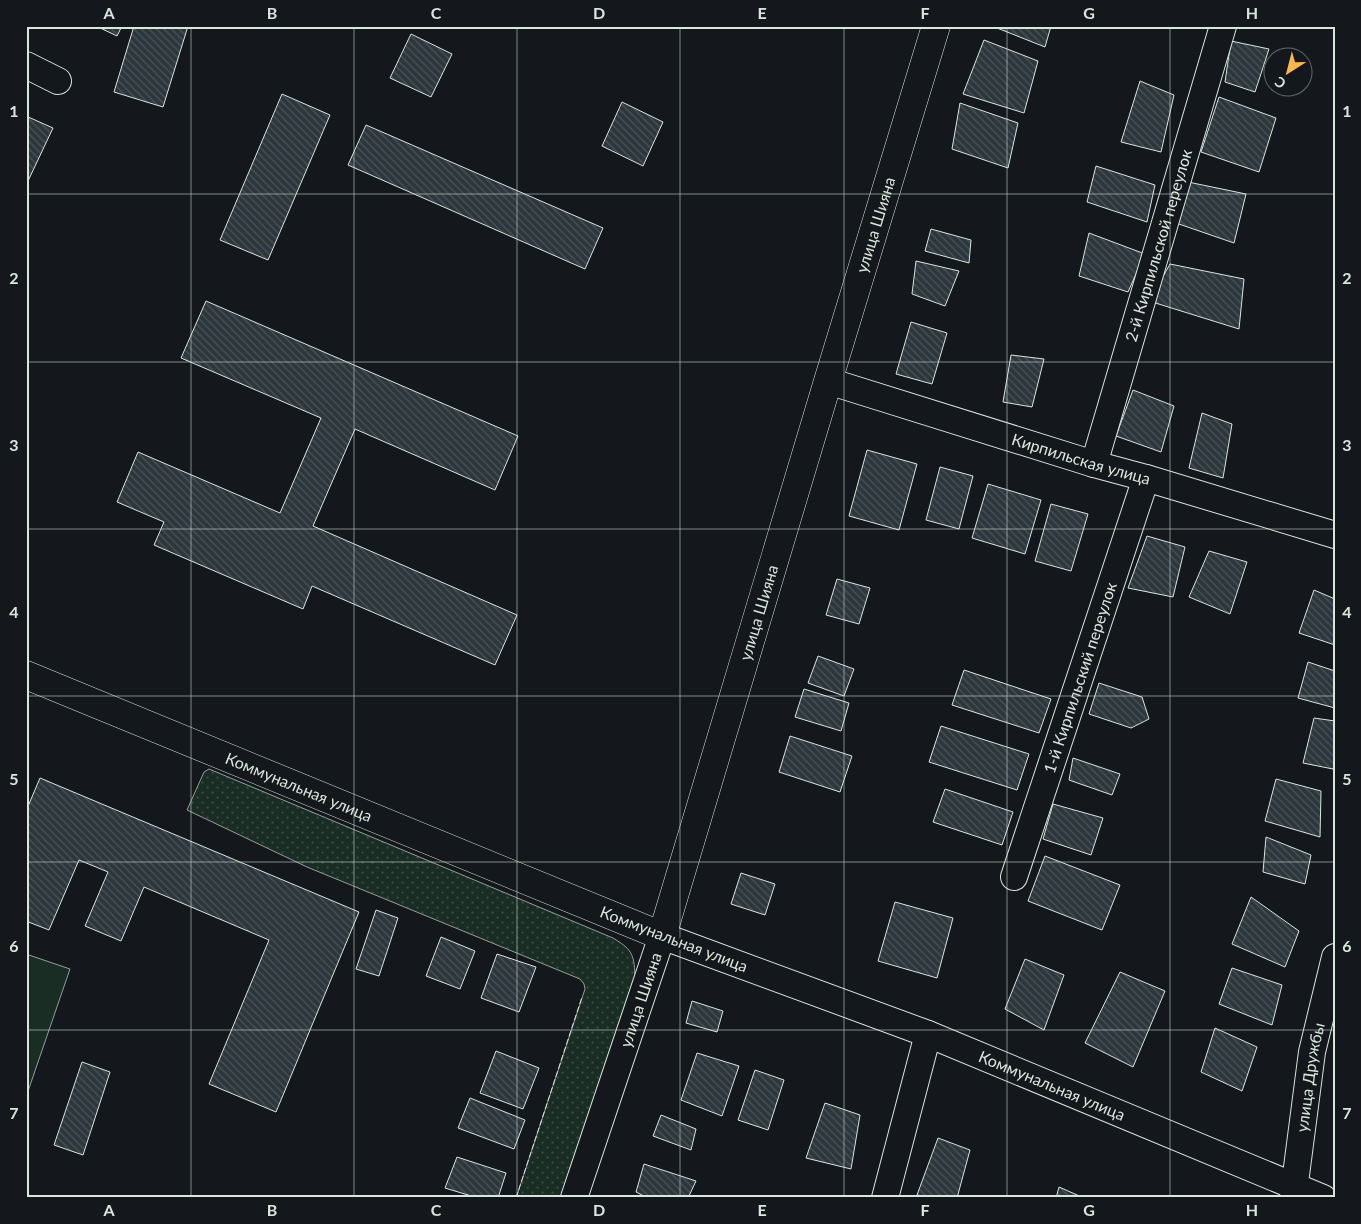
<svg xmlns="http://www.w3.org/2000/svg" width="1361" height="1224" viewBox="0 0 1361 1224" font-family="Lato,sans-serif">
  <defs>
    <pattern id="grass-dots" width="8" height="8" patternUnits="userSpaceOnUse" patternTransform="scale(1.25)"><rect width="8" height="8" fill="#1a2d24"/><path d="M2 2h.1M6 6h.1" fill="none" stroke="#3b4b43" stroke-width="1.8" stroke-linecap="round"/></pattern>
    <pattern id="building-back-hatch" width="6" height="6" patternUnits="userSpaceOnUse" patternTransform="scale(1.25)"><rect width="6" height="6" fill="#2c363c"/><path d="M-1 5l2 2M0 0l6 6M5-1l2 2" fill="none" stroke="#4a5358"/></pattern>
  </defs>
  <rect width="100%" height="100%" fill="#14181c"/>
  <!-- grass -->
  <path fill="url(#grass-dots)" stroke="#939e99" d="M209 769 613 938C631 949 634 953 635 975L560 1198H516L585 989 584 984 580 979 307 867 187 810 204 772Z"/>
  <!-- garden -->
  <polygon fill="#1a2d24" stroke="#939e99" points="26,954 70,969 26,1097"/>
  <!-- building -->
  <g fill="url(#building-back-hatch)" stroke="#d8e6dc">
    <polygon points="96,26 122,26 117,36"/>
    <polygon points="134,26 188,26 163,107 114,92"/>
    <polygon points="992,26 1051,26 1045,47"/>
    <polygon points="411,34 452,54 431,97 390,78"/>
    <polygon points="984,40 1038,61 1024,113 963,94"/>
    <polygon points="1231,41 1269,49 1255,92 1225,82"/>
    <polygon points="1140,81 1174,95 1161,152 1121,142"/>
    <polygon points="282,94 330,115 268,260 220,240"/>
    <polygon points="1219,97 1276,118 1259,172 1201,152"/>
    <polygon points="622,102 663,122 643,166 602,146"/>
    <polygon points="960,103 1018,123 1008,168 952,149"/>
    <polygon points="26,116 53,128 28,181 26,180"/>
    <polygon points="366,125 603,228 585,269 348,165"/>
    <polygon points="1096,166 1155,185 1147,222 1087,202"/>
    <polygon points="1188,182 1246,194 1234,243 1176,223"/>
    <polygon points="931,229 971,240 969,263 925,251"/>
    <polygon points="1089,233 1145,254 1128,292 1079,276"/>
    <polygon points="916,261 959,271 945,306 912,294"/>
    <polygon points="1170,264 1244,279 1239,329 1149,301"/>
    <polygon points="206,301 518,436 495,490 355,429 313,526 517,615 495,665 312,586 303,609 154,545 164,522 117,502 138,452 280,513 321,418 181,358"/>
    <polygon points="911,322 947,333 932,384 896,374"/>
    <polygon points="1011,355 1044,359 1032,407 1003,402"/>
    <polygon points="1133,390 1174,406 1161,452 1116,436"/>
    <polygon points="1202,413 1232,424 1223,478 1189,468"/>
    <polygon points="867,450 917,464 899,530 849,516"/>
    <polygon points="940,467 973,476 959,529 926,520"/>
    <polygon points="988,484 1041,500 1025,554 972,538"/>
    <polygon points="1051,504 1088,514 1071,571 1035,561"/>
    <polygon points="1147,536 1185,547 1173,597 1128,588"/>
    <polygon points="1209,551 1247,562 1230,614 1189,597"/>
    <polygon points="837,579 870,588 859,624 826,615"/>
    <polygon points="1314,590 1335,599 1335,645 1299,633"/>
    <polygon points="818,656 854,669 844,696 808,683"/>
    <polygon points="1308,662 1335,671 1335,708 1298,698"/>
    <polygon points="964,670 1051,699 1039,733 952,705"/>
    <polygon points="1099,683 1142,697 1149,719 1131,728 1089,714"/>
    <polygon points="804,689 849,703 841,731 795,717"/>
    <polygon points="1314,718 1335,721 1335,764 1333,769 1303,763"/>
    <polygon points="941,726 1029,754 1017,790 929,762"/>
    <polygon points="790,736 852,756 840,792 779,772"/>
    <polygon points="1073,758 1120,774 1112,795 1069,780"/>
    <polygon points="40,778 359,912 276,1112 209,1084 269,940 144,887 121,941 85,926 108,872 79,860 49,930 26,921 26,811"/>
    <polygon points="1276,779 1321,791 1320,837 1265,821"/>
    <polygon points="945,789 1013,812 1002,845 933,822"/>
    <polygon points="1053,804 1103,818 1091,855 1043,839"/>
    <polygon points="1266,837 1311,855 1305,884 1263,872"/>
    <polygon points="1045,856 1120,885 1102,930 1028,901"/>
    <polygon points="741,873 775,884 765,915 731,904"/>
    <polygon points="1251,897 1299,931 1285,967 1232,944"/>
    <polygon points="895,902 953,918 937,978 878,961"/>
    <polygon points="376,910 398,918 379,976 356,969"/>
    <polygon points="441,937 475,951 460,989 426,976"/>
    <polygon points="497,954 536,967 519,1012 481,998"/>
    <polygon points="1025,959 1064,975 1044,1030 1005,1009"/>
    <polygon points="1232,968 1282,985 1272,1025 1219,1004"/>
    <polygon points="1120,972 1165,991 1133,1067 1085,1043"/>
    <polygon points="692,1001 723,1011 717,1032 686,1023"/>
    <polygon points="1215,1028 1257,1047 1242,1091 1201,1072"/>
    <polygon points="496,1051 539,1068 523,1109 480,1093"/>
    <polygon points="697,1053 739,1066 722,1116 681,1100"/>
    <polygon points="82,1062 110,1072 83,1155 54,1145"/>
    <polygon points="755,1070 784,1080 768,1130 738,1120"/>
    <polygon points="470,1098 525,1120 514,1149 458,1128"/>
    <polygon points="825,1103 860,1115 851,1169 806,1158"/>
    <polygon points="661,1115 696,1129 691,1150 653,1136"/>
    <polygon points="938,1138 970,1150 957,1198 935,1198 917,1195"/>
    <polygon points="457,1157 506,1173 498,1198 478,1198 445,1188"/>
    <polygon points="644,1164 696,1181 688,1198 648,1198 636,1192"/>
    <polygon points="1059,1187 1084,1198 1056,1198"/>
  </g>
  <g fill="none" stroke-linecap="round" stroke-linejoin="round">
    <!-- street casing -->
    <g stroke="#d8e6dc" stroke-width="28">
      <g id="street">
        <polyline points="26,65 58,81"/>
        <path id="s1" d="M828 381 1094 464 1146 478 1335 535"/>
        <path id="s2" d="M1094 464 1223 26"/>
        <path id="s3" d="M1014 877 1146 478"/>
        <path id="s4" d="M574 1198 662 936 928 1034 1323 1198"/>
        <polyline points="885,1198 928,1034"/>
        <path id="s5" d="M1293 1198 1312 1052 1335 957"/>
      </g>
    </g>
    <!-- secondary casing -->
    <g stroke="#d8e6dc" stroke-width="29">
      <g id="secondary">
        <path id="s6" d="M26 675 662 936 828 381 936 26"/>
      </g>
    </g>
    <!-- street -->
    <use href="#street" stroke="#14181c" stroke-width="26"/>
    <!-- secondary -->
    <use href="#secondary" stroke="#14181c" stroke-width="28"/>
    <!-- fence -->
    <polyline stroke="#d8e6dc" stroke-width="1" stroke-dasharray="6 2.5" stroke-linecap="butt" points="516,1198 582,997"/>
  </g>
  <!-- grid -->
  <path fill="none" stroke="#d8e6dc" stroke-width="1" stroke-opacity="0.55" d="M191 26V1198M354 26V1198M517 26V1198M680 26V1198M844 26V1198M1007 26V1198M1170 26V1198M26 194H1335M26 362H1335M26 529H1335M26 696H1335M26 862H1335M26 1030H1335"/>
  <g text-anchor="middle" stroke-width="4" stroke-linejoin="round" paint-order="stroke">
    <!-- street labels -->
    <g font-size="16" fill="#d8e6dc" stroke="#14181c">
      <text dy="6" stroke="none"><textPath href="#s6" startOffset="1430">улица Шияна</textPath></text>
      <text dy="6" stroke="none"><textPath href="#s2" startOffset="228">2-й Кирпильской переулок</textPath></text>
      <text dy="6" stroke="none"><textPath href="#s1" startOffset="265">Кирпильская улица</textPath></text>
      <text dy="6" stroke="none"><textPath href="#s6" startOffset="1025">улица Шияна</textPath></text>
      <text dy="6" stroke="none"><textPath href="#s3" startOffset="210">1-й Кирпильский переулок</textPath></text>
      <text dy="6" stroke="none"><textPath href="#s6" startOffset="295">Коммунальная улица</textPath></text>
      <text transform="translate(674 939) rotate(21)" y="6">Коммунальная улица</text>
      <text dy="6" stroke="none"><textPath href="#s4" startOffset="209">улица Шияна</textPath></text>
      <text dy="6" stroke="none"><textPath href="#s5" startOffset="122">улица Дружбы</textPath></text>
      <text dy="6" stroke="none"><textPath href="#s4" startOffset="694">Коммунальная улица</textPath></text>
    </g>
  </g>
  <!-- border -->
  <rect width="1361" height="1224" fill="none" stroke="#14181c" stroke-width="55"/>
  <!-- north arrow -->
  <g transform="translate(1288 72) rotate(216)"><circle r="24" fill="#14181c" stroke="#626a69"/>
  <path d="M0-4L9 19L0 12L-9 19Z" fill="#ffb74d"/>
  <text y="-8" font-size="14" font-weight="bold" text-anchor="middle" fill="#d8e6dc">С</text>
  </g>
  <rect x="28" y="28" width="1306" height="1168" fill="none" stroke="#d8e6dc" stroke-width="2"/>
  <g font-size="16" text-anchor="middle" font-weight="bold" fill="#d8e6dc">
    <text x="109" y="19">A</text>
    <text x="272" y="19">B</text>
    <text x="436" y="19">C</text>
    <text x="599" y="19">D</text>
    <text x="762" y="19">E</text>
    <text x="925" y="19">F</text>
    <text x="1089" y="19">G</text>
    <text x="1252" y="19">H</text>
    <text x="14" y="117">1</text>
    <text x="1347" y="117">1</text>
    <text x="14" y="284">2</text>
    <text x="1347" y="284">2</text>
    <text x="14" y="451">3</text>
    <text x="1347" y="451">3</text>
    <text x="14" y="618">4</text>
    <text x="1347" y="618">4</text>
    <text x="14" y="785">5</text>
    <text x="1347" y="785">5</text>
    <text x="14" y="952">6</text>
    <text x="1347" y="952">6</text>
    <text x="14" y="1119">7</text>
    <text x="1347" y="1119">7</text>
    <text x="109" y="1216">A</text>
    <text x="272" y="1216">B</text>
    <text x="436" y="1216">C</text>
    <text x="599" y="1216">D</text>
    <text x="762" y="1216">E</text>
    <text x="925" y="1216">F</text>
    <text x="1089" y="1216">G</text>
    <text x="1252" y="1216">H</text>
  </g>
</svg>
